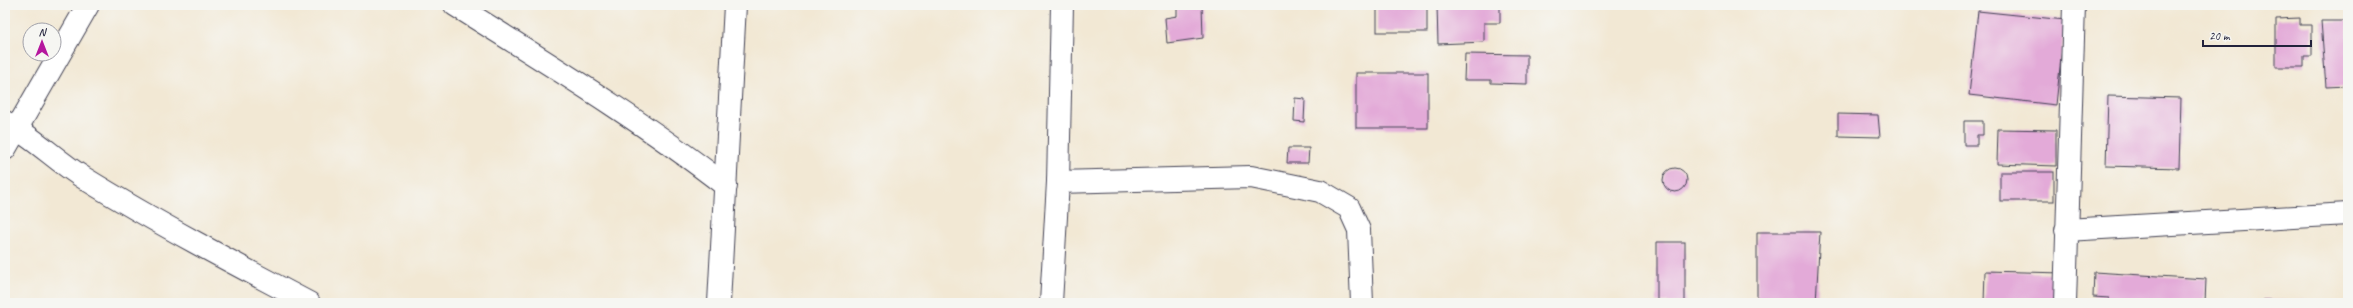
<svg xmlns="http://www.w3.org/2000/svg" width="2353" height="308" viewBox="0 0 2353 308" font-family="Caveat,sans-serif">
  <rect width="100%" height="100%" fill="#f6f6f2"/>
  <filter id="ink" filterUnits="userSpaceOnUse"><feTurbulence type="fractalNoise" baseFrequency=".025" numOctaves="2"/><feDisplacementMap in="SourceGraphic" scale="8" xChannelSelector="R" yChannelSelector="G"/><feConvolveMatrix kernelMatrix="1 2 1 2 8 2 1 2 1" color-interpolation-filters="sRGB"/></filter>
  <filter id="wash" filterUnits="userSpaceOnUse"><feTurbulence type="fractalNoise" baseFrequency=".012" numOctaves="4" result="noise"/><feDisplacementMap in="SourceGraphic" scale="16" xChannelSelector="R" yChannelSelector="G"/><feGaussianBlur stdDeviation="0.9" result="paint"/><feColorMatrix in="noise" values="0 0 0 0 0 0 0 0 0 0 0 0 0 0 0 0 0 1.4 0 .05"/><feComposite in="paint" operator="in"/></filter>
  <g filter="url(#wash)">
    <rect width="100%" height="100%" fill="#f2e8d4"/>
    <g id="blocks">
      <!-- building -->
      <g fill="#e3aad8">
        <polygon points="1177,5 1202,5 1203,38 1167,43 1165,18 1177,16"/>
        <rect x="1377" y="5" width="50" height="27"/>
        <polygon points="1437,5 1500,5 1500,23 1484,23 1484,42 1438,44"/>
        <polygon points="1978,11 2065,20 2056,105 1969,95"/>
        <polygon points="2300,18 2300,25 2312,25 2312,56 2304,56 2304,67 2276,67 2276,19"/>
        <polygon points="2321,21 2348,21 2348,86 2326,87"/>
        <polygon points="1465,54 1527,55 1527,84 1491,83 1491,80 1464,80"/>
        <rect x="1356" y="73" width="72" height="55"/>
        <polygon points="2108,96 2181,98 2179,168 2106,166"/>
        <polygon points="1295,98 1305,99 1304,122 1294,121"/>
        <polygon points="1838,114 1878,115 1880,137 1838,136"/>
        <polygon points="1964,121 1983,121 1983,135 1977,135 1977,145 1964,145"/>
        <polygon points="1998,129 2056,130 2056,166 1997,164"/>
        <polygon points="1288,148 1309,148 1308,163 1287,163"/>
        <circle cx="1675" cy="180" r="12"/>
        <rect x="2000" y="172" width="54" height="29"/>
        <polygon points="1757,232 1820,232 1816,303 1757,303"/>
        <rect x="1657" y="242" width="28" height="61"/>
        <polygon points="1985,271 2063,273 2062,303 1984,303"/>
        <polygon points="2094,272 2206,279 2205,303 2109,303 2109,298 2093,297"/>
        <polygon points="2263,300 2312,301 2312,303 2263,303"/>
      </g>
    </g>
  </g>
  <g filter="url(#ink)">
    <use href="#blocks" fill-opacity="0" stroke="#414052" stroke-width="1"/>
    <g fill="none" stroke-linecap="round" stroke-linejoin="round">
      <!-- street casing -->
      <g stroke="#414052" stroke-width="24">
        <g id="street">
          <path d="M455 5C547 63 640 119 726 186"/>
          <path d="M5 122C34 137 56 161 84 178 157 223 233 263 309 303"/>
          <polyline points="5,149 88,5"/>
          <polyline points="1058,182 1251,177 1320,191 1349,208 1359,230 1362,303"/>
          <polyline points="2066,230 2348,214"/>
          <polyline points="719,303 735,5"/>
          <polyline points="1051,303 1058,182 1062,5"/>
          <polyline points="2065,303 2074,5"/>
        </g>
      </g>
      <!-- street -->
      <use href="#street" stroke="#fff" stroke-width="22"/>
    </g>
  </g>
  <!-- margin -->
  <rect width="2353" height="308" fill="none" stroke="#f6f6f2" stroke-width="20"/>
  <!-- north arrow -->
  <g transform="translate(42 42)"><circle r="19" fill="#f6f6f2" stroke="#a1a1a9"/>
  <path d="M0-3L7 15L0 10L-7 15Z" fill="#b5179e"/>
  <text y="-6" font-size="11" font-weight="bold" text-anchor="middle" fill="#22223b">N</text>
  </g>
  <!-- scale -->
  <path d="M2203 40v6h108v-6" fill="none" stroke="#22223b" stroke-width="2"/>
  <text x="2209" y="40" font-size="12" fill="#22223b" stroke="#f6f6f2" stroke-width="3" paint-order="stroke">20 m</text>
</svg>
